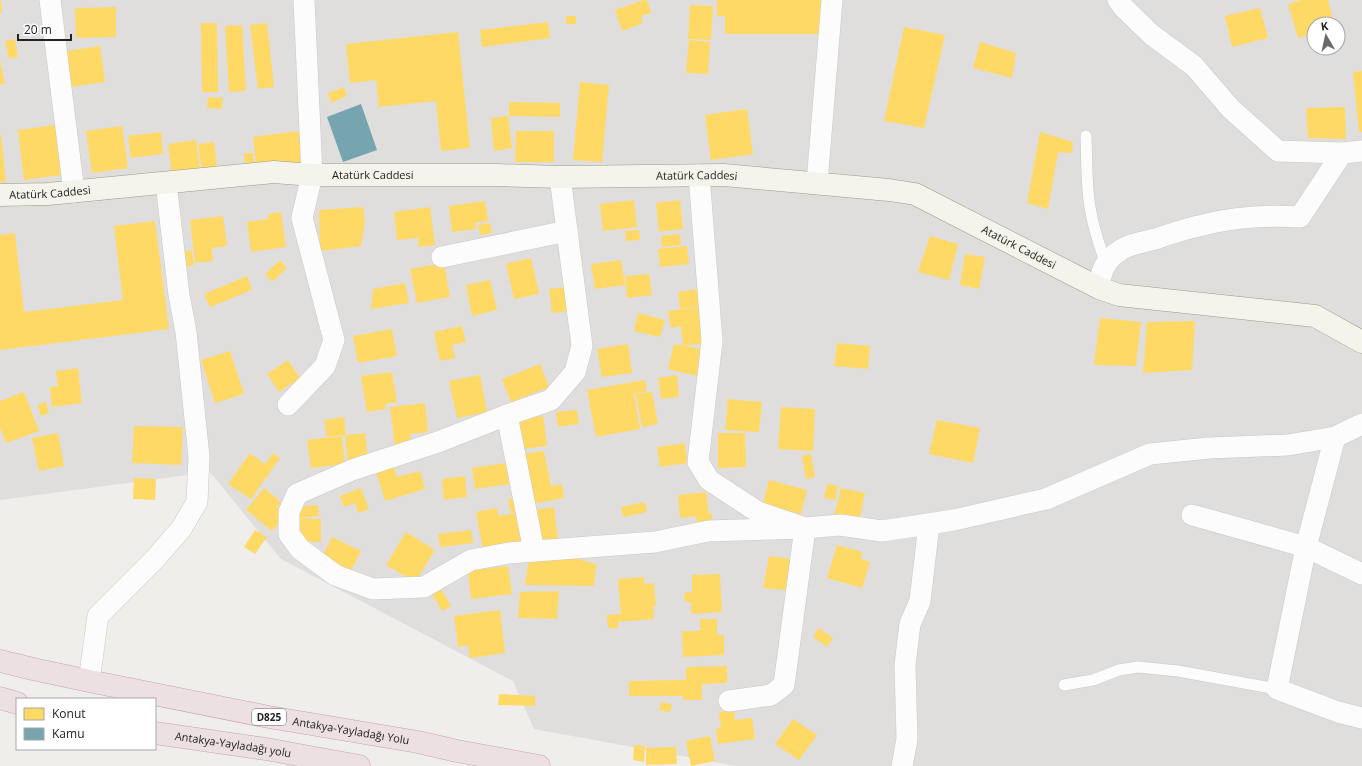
<svg xmlns="http://www.w3.org/2000/svg" width="1362" height="766" viewBox="0 0 1362 766" font-family="'Open Sans',sans-serif">
  <rect width="100%" height="100%" fill="#f0eeeb"/>
  <!-- residential -->
  <path fill="#dfdedc" fill-rule="evenodd" d="M0 0H1362V766H736L534 729 513 681 281 559 210 472 0 500ZM1314 24H1338V48H1314Z"/>
  <!-- homes -->
  <g fill="#ffd966">
    <polygon points="0,0 1,0 2,13 0,13"/>
    <polygon points="644,0 647,0 651,13 641,16 643,23 622,31 615,10"/>
    <polygon points="717,0 821,0 820,34 725,34 725,16 717,16"/>
    <polygon points="1301,0 1328,0 1334,24 1314,24 1314,33 1298,38 1288,4"/>
    <polygon points="690,5 713,6 711,40 688,39"/>
    <polygon points="116,7 116,37 76,38 75,8"/>
    <polygon points="1260,8 1268,38 1232,47 1225,16"/>
    <rect x="566" y="16" width="10" height="8"/>
    <polygon points="548,22 550,38 482,47 480,30"/>
    <polygon points="201,23 217,23 218,92 202,92"/>
    <polygon points="267,23 274,87 258,89 250,25"/>
    <polygon points="242,25 246,91 229,92 225,26"/>
    <polygon points="904,27 945,35 924,128 884,121"/>
    <polygon points="458,32 470,148 441,151 436,101 379,107 376,80 350,83 346,44"/>
    <polygon points="15,39 18,57 9,59 5,41"/>
    <polygon points="689,40 710,42 708,74 686,73"/>
    <polygon points="980,42 1016,53 1012,78 973,68"/>
    <polygon points="100,46 105,82 70,87 66,51"/>
    <polygon points="0,60 5,84 0,85"/>
    <polygon points="1362,71 1362,132 1359,132 1353,72"/>
    <polygon points="580,82 609,85 602,162 573,160"/>
    <polygon points="344,87 347,96 331,103 328,93"/>
    <polygon points="208,97 223,98 222,109 207,108"/>
    <polygon points="509,102 560,103 560,117 509,116"/>
    <polygon points="1345,107 1346,139 1308,138 1306,108"/>
    <polygon points="747,109 753,154 711,160 705,115"/>
    <polygon points="508,116 512,148 494,151 491,118"/>
    <polygon points="55,125 61,175 24,180 18,130"/>
    <polygon points="122,126 128,168 92,173 86,131"/>
    <polygon points="299,131 303,165 257,171 253,137"/>
    <polygon points="516,131 554,131 554,162 515,162"/>
    <polygon points="161,132 163,154 131,158 128,136"/>
    <polygon points="1040,132 1073,142 1072,153 1058,152 1048,209 1027,203"/>
    <polygon points="0,134 1,134 6,182 0,182"/>
    <polygon points="196,140 200,170 172,174 168,144"/>
    <polygon points="214,142 217,167 202,169 198,144"/>
    <polygon points="244,153 253,153 254,165 245,166"/>
    <polygon points="634,200 637,227 603,231 600,204"/>
    <polygon points="680,200 683,229 659,232 656,203"/>
    <polygon points="485,201 488,221 475,223 476,229 452,232 449,206"/>
    <polygon points="363,207 365,222 361,246 320,251 319,210"/>
    <polygon points="430,207 435,245 419,247 418,238 397,240 394,212"/>
    <polygon points="281,212 286,247 251,252 247,222 268,219 268,214"/>
    <polygon points="223,216 227,246 212,248 213,261 195,263 190,220"/>
    <polygon points="155,221 169,329 0,350 0,235 15,233 24,312 123,300 114,226"/>
    <polygon points="490,223 492,233 480,235 478,225"/>
    <polygon points="639,230 640,240 626,241 625,231"/>
    <polygon points="680,234 681,245 662,247 661,236"/>
    <polygon points="930,236 958,244 949,280 918,272"/>
    <polygon points="687,246 689,264 660,267 658,249"/>
    <polygon points="191,250 194,265 184,267 181,252"/>
    <polygon points="965,254 985,257 979,289 960,285"/>
    <polygon points="531,258 539,294 514,299 506,264"/>
    <polygon points="280,260 287,268 272,282 265,274"/>
    <polygon points="621,260 625,285 595,289 591,264"/>
    <polygon points="444,263 450,297 417,303 410,269"/>
    <polygon points="649,274 652,295 627,298 625,276"/>
    <polygon points="247,276 252,290 210,307 204,294"/>
    <polygon points="490,280 497,310 472,316 466,285"/>
    <polygon points="405,283 409,303 371,309 373,289"/>
    <polygon points="568,287 571,311 552,313 549,289"/>
    <polygon points="698,289 700,306 680,309 678,292"/>
    <polygon points="699,307 703,344 683,345 681,326 671,328 668,311"/>
    <polygon points="638,313 665,320 660,337 634,331"/>
    <polygon points="1100,318 1141,322 1136,366 1094,365"/>
    <polygon points="1195,321 1192,370 1143,373 1147,322"/>
    <polygon points="462,326 466,342 452,345 455,358 440,361 434,332"/>
    <polygon points="392,329 397,356 358,363 353,336"/>
    <polygon points="837,343 870,346 868,369 834,366"/>
    <polygon points="628,344 632,373 602,377 597,349"/>
    <polygon points="674,344 679,346 679,344 703,350 697,376 668,369"/>
    <polygon points="230,351 244,394 215,403 201,360"/>
    <polygon points="288,360 300,378 279,392 267,374"/>
    <polygon points="540,364 549,387 511,402 502,379"/>
    <polygon points="78,368 82,403 52,407 50,387 58,386 56,371"/>
    <polygon points="392,372 397,402 385,404 386,409 367,412 361,376"/>
    <polygon points="480,375 487,412 457,418 449,381"/>
    <polygon points="677,375 679,397 661,399 658,378"/>
    <polygon points="645,380 647,391 634,394 640,429 596,437 587,390"/>
    <polygon points="24,392 39,431 6,443 0,428 0,401"/>
    <polygon points="652,392 658,424 642,427 636,394"/>
    <polygon points="728,399 762,402 759,432 725,430"/>
    <polygon points="46,402 49,413 41,416 37,405"/>
    <polygon points="425,403 428,432 410,434 412,446 395,448 390,407"/>
    <polygon points="781,407 815,409 813,451 778,449"/>
    <polygon points="577,410 579,424 558,427 556,412"/>
    <polygon points="543,416 547,446 523,449 519,419"/>
    <polygon points="344,417 346,435 365,433 368,459 348,461 345,435 327,437 324,420"/>
    <polygon points="937,420 980,428 973,463 929,454"/>
    <polygon points="134,426 183,427 181,465 132,463"/>
    <polygon points="58,433 64,466 39,471 32,438"/>
    <polygon points="718,433 745,433 746,467 718,468"/>
    <polygon points="342,436 345,464 311,468 307,440"/>
    <polygon points="685,443 687,463 660,467 657,447"/>
    <polygon points="544,451 551,486 562,484 564,498 532,504 523,454"/>
    <polygon points="250,453 265,464 273,453 280,458 251,499 228,484"/>
    <polygon points="811,454 815,477 806,479 802,456"/>
    <polygon points="514,462 517,483 475,489 472,468"/>
    <polygon points="393,463 397,477 420,471 425,489 385,501 375,468"/>
    <polygon points="465,476 467,497 444,500 442,479"/>
    <polygon points="134,478 156,479 155,500 133,499"/>
    <polygon points="769,480 807,490 801,514 763,504"/>
    <polygon points="827,484 838,486 835,500 824,498"/>
    <polygon points="264,488 281,502 277,507 286,514 272,531 246,510"/>
    <polygon points="361,488 369,509 358,513 355,503 344,507 340,496"/>
    <polygon points="841,488 865,493 858,527 833,521"/>
    <polygon points="706,492 709,514 712,514 713,528 697,530 696,516 680,518 678,495"/>
    <polygon points="520,497 523,510 511,513 508,499"/>
    <polygon points="645,502 647,512 623,517 621,507"/>
    <polygon points="318,505 319,516 299,518 298,507"/>
    <polygon points="554,507 558,539 536,542 532,510"/>
    <polygon points="497,508 499,516 522,512 527,542 483,550 476,512"/>
    <polygon points="297,518 321,519 321,542 297,541"/>
    <polygon points="255,530 267,537 255,554 244,547"/>
    <polygon points="471,530 473,543 440,547 438,534"/>
    <polygon points="406,532 435,550 415,582 386,565"/>
    <polygon points="332,537 361,551 351,571 322,557"/>
    <polygon points="837,545 862,552 861,559 870,562 862,588 827,578"/>
    <polygon points="769,556 792,559 788,590 763,588"/>
    <polygon points="529,558 574,558 596,564 594,586 525,585"/>
    <polygon points="508,566 512,594 471,599 468,571"/>
    <polygon points="720,574 722,612 691,614 691,602 685,602 684,593 692,592 692,575"/>
    <polygon points="644,577 644,584 654,583 656,606 653,606 654,619 618,622 618,628 608,628 607,615 621,614 618,579"/>
    <polygon points="441,589 451,606 442,611 432,594"/>
    <polygon points="559,591 557,619 518,618 520,592"/>
    <polygon points="500,610 505,653 470,658 468,645 458,647 454,616"/>
    <polygon points="700,619 717,619 717,635 724,635 724,655 683,657 682,631 700,631"/>
    <polygon points="819,628 833,638 827,647 813,637"/>
    <polygon points="727,666 727,683 702,684 702,700 683,700 683,696 629,696 629,681 686,680 686,667"/>
    <polygon points="499,694 535,696 535,706 498,705"/>
    <polygon points="661,702 672,704 670,712 659,710"/>
    <polygon points="734,710 735,720 752,718 755,739 718,744 716,729 721,728 719,712"/>
    <polygon points="793,719 817,735 799,760 775,744"/>
    <polygon points="710,736 715,761 691,766 686,741"/>
    <polygon points="634,745 645,746 644,762 633,760"/>
    <polygon points="676,747 677,764 646,765 646,748"/>
  </g>
  <!-- public -->
  <polygon fill="#76a5af" points="361,104 377,150 343,162 327,117"/>
  <g fill="none" stroke-linecap="round" stroke-linejoin="round">
    <!-- lane casing -->
    <g stroke="#c9c8c7" stroke-width="12">
      <g id="lane">
        <path d="M1086 136C1087 159 1086 183 1090 207 1093 227 1099 245 1106 264"/>
        <polyline points="1064,685 1093,680 1119,670 1138,667 1178,671 1277,689"/>
      </g>
    </g>
    <!-- street casing -->
    <g stroke="#c9c8c7" stroke-width="22">
      <g id="street">
        <polyline points="50,0 74,192"/>
        <polyline points="1118,0 1123,7 1152,35 1194,66 1231,109 1278,151 1342,153 1362,151"/>
        <polyline points="699,175 712,341 698,462 709,480 758,512 805,528 840,525 882,531 954,520 1046,499 1150,454 1209,448 1288,445 1335,437 1362,424"/>
        <polyline points="560,177 582,346 575,372 551,400 507,415 438,442 352,470 297,494 289,512 289,534 300,549 335,575 373,589 424,587 471,560 509,553 655,542 708,531 805,528 784,685 771,695 729,701"/>
        <polyline points="817,183 832,0"/>
        <polyline points="442,257 567,231"/>
        <path d="M1099 288C1100 274 1105 260 1118 252 1128 244 1143 242 1155 239 1171 234 1187 228 1203 225 1235 217 1267 215 1300 217L1342 153"/>
        <polyline points="288,405 325,366 334,340 302,218 312,175 304,0"/>
        <polyline points="507,415 534,551"/>
        <polyline points="1335,437 1306,547 1277,689 1338,712 1362,718"/>
        <polyline points="1192,515 1306,547 1362,574"/>
        <polyline points="89,681 98,616 154,560 181,529 197,502 199,457 186,332 179,295 166,183"/>
        <polyline points="902,766 907,739 905,665 910,624 920,601 929,524"/>
      </g>
    </g>
    <!-- secondary casing -->
    <g stroke="#999a82" stroke-width="23">
      <g id="secondary">
        <path id="s1" d="M0 195 48 194 274 172 312 175H496L560 177 724 175 889 190 915 194 1099 288 1119 295 1315 316 1362 342"/>
      </g>
    </g>
    <!-- highway casing -->
    <g stroke="#c5a2ac" stroke-width="23">
      <g id="highway">
        <path id="s2" d="M0 661 33 669 89 681 269 717 418 742 457 751 539 766"/>
        <polyline points="0,698 17,703"/>
        <path id="s3" d="M155 733 266 749 359 766"/>
      </g>
    </g>
    <!-- lane -->
    <use href="#lane" stroke="#fdfcfc" stroke-width="11"/>
    <!-- street -->
    <use href="#street" stroke="#fdfcfc" stroke-width="21"/>
    <!-- secondary -->
    <use href="#secondary" stroke="#f4f4ed" stroke-width="22"/>
    <!-- highway -->
    <use href="#highway" stroke="#ece0e2" stroke-width="22"/>
  </g>
  <g text-anchor="middle" stroke-width="4" stroke-linejoin="round" paint-order="stroke">
    <!-- shield labels -->
    <rect fill="#fff" stroke="#646464" stroke-width="1" x="252" y="709" width="34" height="16" rx="3"/>
    <g font-size="10" font-weight="bold" fill="#222">
      <text x="269" y="721">D825</text>
    </g>
    <!-- street labels -->
    <g font-size="11" fill="#222" stroke="#fff">
      <text dy="4" stroke="none"><textPath href="#s1" startOffset="374">Atatürk Caddesi</textPath></text>
      <text dy="4" stroke="none"><textPath href="#s1" startOffset="698">Atatürk Caddesi</textPath></text>
      <text dy="4" stroke="none"><textPath href="#s1" startOffset="50">Atatürk Caddesi</textPath></text>
      <text dy="4" stroke="none"><textPath href="#s1" startOffset="1034">Atatürk Caddesi</textPath></text>
      <text dy="4" stroke="none"><textPath href="#s2" startOffset="358">Antakya-Yayladağı Yolu</textPath></text>
      <text dy="4" stroke="none"><textPath href="#s3" startOffset="79">Antakya-Yayladağı yolu</textPath></text>
    </g>
  </g>
  <!-- legend -->
  <rect x="16" y="698" width="140" height="52" fill="#ffffff" stroke="#a7a7a7"/>
  <rect x="24" y="708" width="20" height="12" fill="#ffd966" stroke="#a7a7a7"/>
  <text x="52" y="718" font-size="12" fill="#222222">Konut</text>
  <rect x="24" y="728" width="20" height="12" fill="#76a5af" stroke="#a7a7a7"/>
  <text x="52" y="738" font-size="12" fill="#222222">Kamu</text>
  <!-- north arrow -->
  <g transform="translate(1326 36) rotate(351)"><circle r="19" fill="#ffffff" stroke="#a7a7a7"/>
  <path d="M0-3L7 15L0 10L-7 15Z" fill="#6a6968"/>
  <text y="-6" font-size="11" font-weight="bold" text-anchor="middle" fill="#222222">K</text>
  </g>
  <!-- scale -->
  <path d="M18 34v6h53v-6" fill="none" stroke="#222222" stroke-width="2"/>
  <text x="24" y="34" font-size="12" fill="#222222" stroke="#ffffff" stroke-width="3" paint-order="stroke">20 m</text>
</svg>
